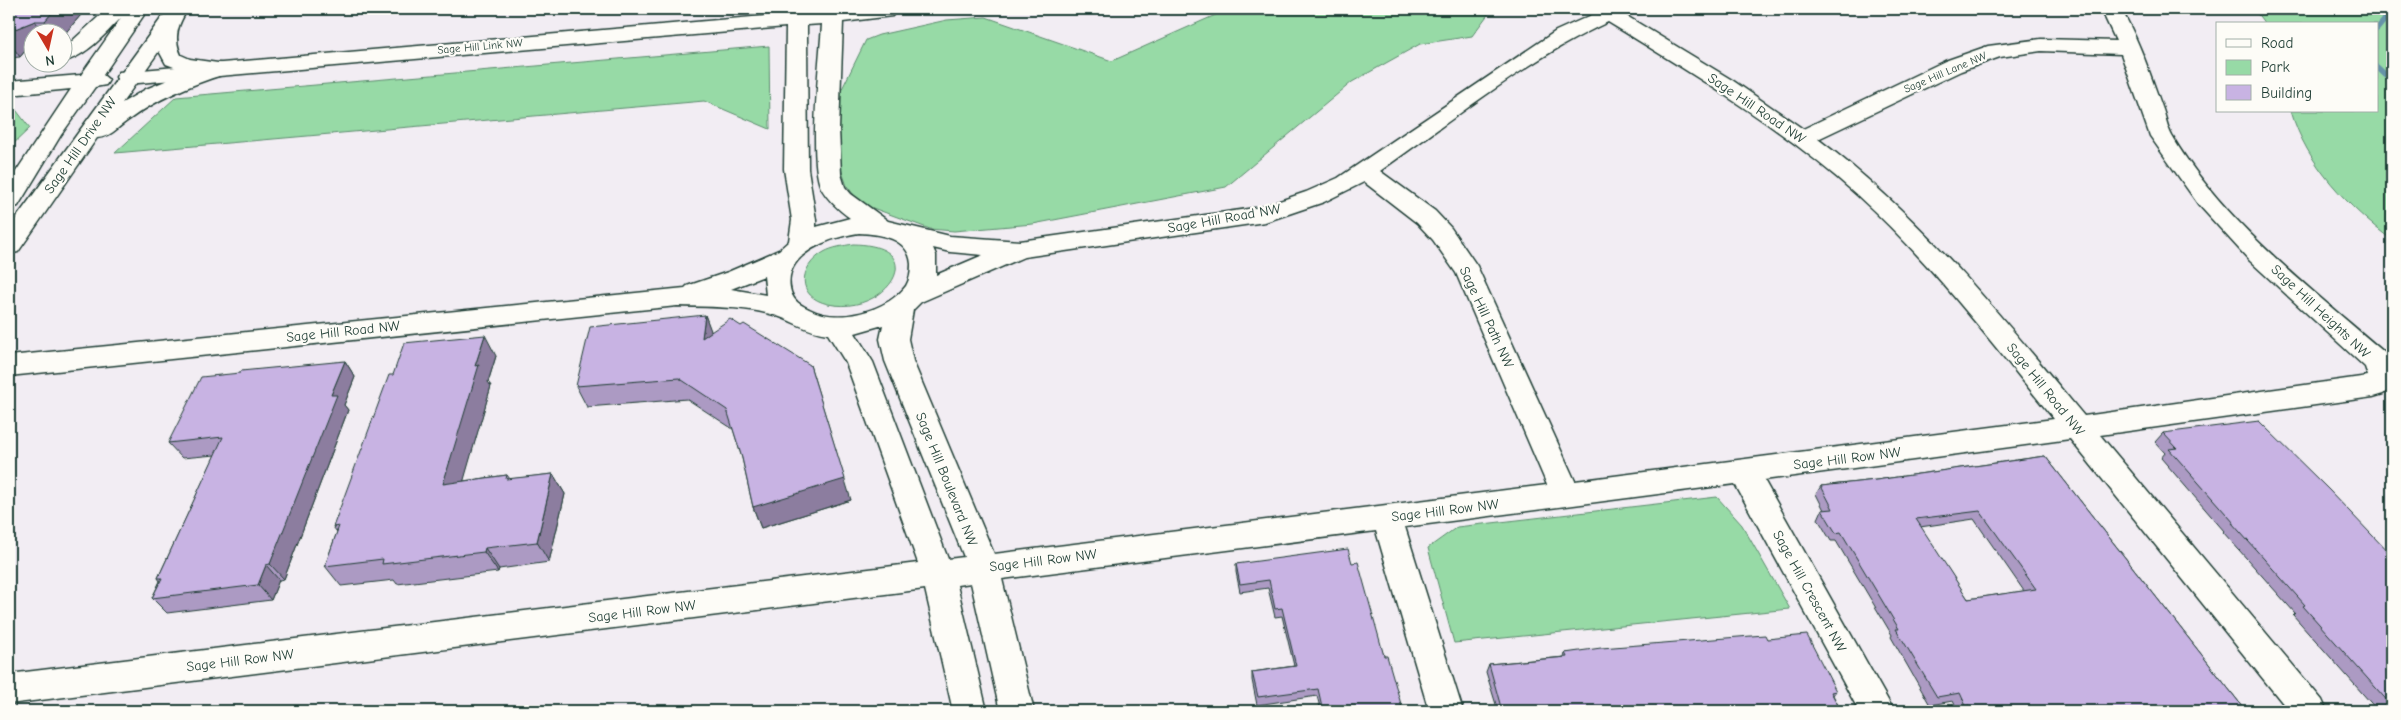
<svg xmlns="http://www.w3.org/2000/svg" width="2401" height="720" viewBox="0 0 2401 720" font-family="'Comic Neue',sans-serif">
  <rect width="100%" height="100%" fill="#f2edf3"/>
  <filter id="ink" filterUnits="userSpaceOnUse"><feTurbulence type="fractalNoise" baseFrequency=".02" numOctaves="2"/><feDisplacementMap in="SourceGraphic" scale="10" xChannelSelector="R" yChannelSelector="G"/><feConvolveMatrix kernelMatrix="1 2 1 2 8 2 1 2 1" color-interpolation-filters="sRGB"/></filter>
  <g filter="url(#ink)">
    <!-- green -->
    <g fill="#97daa6" stroke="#5b8c6d">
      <polygon points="1229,9 1492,9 1472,36 1420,44 1352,82 1226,187 1033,224 954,231 930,229 870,207 857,199 847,186 839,163 838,97 866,40 879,35 947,20 986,17 1112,61"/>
      <path d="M2254 9H2392V240C2349 208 2306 164 2291 111H2377V24H2265Z"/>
      <polygon points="769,46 770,129 704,101 115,153 176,97"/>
      <polygon points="9,106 13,106 30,128 9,148"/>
      <path d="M853 244C934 245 887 317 828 304 796 297 798 267 824 252 833 247 843 246 853 244Z"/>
      <polygon points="1717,497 1742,525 1790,609 1454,643 1428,548 1457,527"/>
    </g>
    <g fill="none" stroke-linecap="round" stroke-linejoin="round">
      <!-- stream -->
      <g stroke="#6693a8" stroke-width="5.5">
        <polyline points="2377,29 2387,17 2386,9"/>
        <polyline points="2377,67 2392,81"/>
      </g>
      <!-- minor casing -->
      <g stroke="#1f3d34" stroke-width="3">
        <path id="minor" d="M788 9H808V12L823 11V9H893L895 12 892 16 843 22 839 129 841 174 845 187 851 194 888 221 950 236 1020 241 1262 207 1306 192 1338 178 1556 31 1605 9H1631L1625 15 1732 80 1803 129 1945 61 1988 46 2041 39 2116 41 2101 9H2121C2139 40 2150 74 2162 107 2166 117 2167 127 2172 136 2222 221 2311 289 2385 353L2392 365 2391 388 2383 394 2373 397 2100 435 2322 700 2327 711H2289L2070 439 1764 480 1894 711H1859L1735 484 1405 527 1463 711H1429L1376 531 1002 579 1034 711H1000L971 583 957 585 987 711H953L925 589 9 704V674L918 563 846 363 828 334C807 332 792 320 774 315 742 306 710 307 677 306L9 376V356L685 288 687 286 728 272 779 250 789 241 792 220 784 169 786 27 127 84 119 82 116 77 119 72 787 14ZM1608 22C1694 75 1782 127 1857 195 1931 262 1991 342 2054 419L1575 481 1477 266 1451 228 1435 211 1380 171C1454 119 1526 60 1608 22ZM822 24C820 59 808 159 821 188 828 200 839 210 850 218L816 227V220L808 169 807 37V25ZM2041 51 2121 54 2150 136 2198 204 2250 261 2365 367 2368 376 2084 416C2000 315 1923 218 1818 139L1961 71 2000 57ZM1364 182 1417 223 1433 240 1456 273 1547 485 994 554 913 361 908 339 913 310 921 302 1024 257 1265 222 1324 202ZM859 233C881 234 909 238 911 264 911 272 910 279 906 286 886 312 838 324 809 309 801 305 794 302 791 292 780 254 831 237 859 233ZM933 248 950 252 983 255 936 275V255ZM764 276 766 295 731 289ZM883 325 880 339 885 361 964 557 948 559 873 362 855 333Z"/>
      </g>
      <!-- tertiary casing -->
      <g stroke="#1f3d34" stroke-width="3">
        <g id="tertiary">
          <path d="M107 9H148L103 75 109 80 106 85 95 87 61 135 18 206 9 209V182L71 89 9 95V81L81 75 121 18C104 35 87 56 62 62V47L70 43Z"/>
          <path d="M168 9H188C178 24 173 37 181 55L190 59 225 64 228 69 225 74C189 85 157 99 127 121 117 128 109 138 97 138L18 252 9 254V228ZM159 51 166 64 187 72 146 89 122 103Z"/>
          <polygon points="12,355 22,358 26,365 22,372 9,377 9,356"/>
        </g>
      </g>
      <!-- minor -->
      <use href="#minor" fill="#fdfcf7" fill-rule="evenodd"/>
      <!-- tertiary -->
      <use href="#tertiary" fill="#fdfcf7" fill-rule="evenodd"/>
    </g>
    <!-- wall -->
    <g fill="#ac9ac3" stroke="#1f3d34" fill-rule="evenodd">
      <polygon points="9,9 86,9 62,37 62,32 32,32 25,51 20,57 9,58"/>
      <polygon points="705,315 711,332 851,500 761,528 753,507 742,458 733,429 687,399 587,407 576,386"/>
      <polygon points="496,356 488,382 491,386 463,481 507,475 510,479 553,474 565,494 549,562 499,569 498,572 397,584 394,580 341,586 325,566 337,532 333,527"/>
      <polygon points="345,361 355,377 344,405 348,410 284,579 279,580 271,600 167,613 152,598 160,581 158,578 215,455 182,458 168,443"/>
      <polygon points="2163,433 2392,556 2392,711 2378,711 2293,615 2295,613 2223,532 2224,531 2161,458 2165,453 2155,442"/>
      <path d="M2045 456 2246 711H1958L1953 701 1930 705 1891 637 1892 635 1836 541H1831L1818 519 1822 510H1824L1816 494 1821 486 1876 480ZM1974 519 2024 591 1968 599 1920 527Z"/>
      <polygon points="1352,563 1403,711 1321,711 1317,696 1257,705 1252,680 1252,672 1294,666 1282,616 1275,617 1268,588 1240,592 1236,572 1236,564"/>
      <polygon points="1767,639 1836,691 1833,695 1841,711 1498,711 1486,672 1489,664 1564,657 1565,653"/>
    </g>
    <!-- shaded-wall -->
    <g fill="#8c7d9f" stroke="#1f3d34">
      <polygon points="55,9 86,9 62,37 62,32 54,32 45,21"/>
      <polygon points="35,21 43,32 32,32 32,48 25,51 20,57 9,42 9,33 10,31"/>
      <polygon points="705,315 713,336 702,338"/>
      <polygon points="485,335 496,356 488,382 491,386 457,504 443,484 475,366"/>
      <polygon points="345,361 355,377 344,405 348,410 284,579 270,564 331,395"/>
      <polygon points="810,365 851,500 761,528 753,507"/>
      <polygon points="553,474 565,494 549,562 537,542"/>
      <polygon points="485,548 499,569 498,572 484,552"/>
      <polygon points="266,565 279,580 271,600 258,585"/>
    </g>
    <!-- building -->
    <g fill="#c8b3e3" stroke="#1f3d34" fill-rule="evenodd">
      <polygon points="9,9 55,9 45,21 35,21 10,31 9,33"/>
      <polygon points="705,315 702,338 730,319 741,326 744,324 810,365 845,479 753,507 742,458 727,410 679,378 576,386 590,327"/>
      <polygon points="485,335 475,366 479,365 443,484 507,475 506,479 553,474 537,542 485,548 484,552 382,564 383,559 325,566 339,526 333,527 389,375 393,375 404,343"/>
      <polygon points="345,361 331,395 337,395 270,564 266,565 258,585 152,598 162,578 158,578 223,437 168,443 201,377 240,373 241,371"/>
      <polygon points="2259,421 2329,490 2392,556 2392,706 2303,606 2305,605 2232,523 2234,523 2169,449 2177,448 2163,433"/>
      <path d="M2045 456 2246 711H1973L1969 705 1966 706 1960 693 1937 697 1896 629H1899L1841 532 1836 533 1822 510 1833 509 1821 486 1876 480ZM1980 511 2036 589 1968 599 1916 519Z"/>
      <polygon points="1348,549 1352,563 1358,562 1384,656 1387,656 1403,711 1323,711 1318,689 1258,697 1252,672 1296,666 1282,608 1275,609 1269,580 1240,584 1236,564"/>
      <polygon points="1765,635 1767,639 1807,635 1836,691 1831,692 1841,711 1502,711 1489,664 1567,657 1565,653 1601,648 1751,636"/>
    </g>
  </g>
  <g text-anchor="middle" stroke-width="4.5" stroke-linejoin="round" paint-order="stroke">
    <!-- far-street labels -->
    <g font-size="11" fill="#1f3d34" stroke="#fdfcf7">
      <text transform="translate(480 46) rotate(-5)" y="4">Sage Hill Link NW</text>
      <text transform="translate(1945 72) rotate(-23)" y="4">Sage Hill Lane NW</text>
    </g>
    <!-- street labels -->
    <g font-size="14" fill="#1f3d34" stroke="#fdfcf7">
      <text transform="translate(1757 108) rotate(34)" y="5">Sage Hill Road NW</text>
      <text transform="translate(80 145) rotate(-55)" y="5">Sage Hill Drive NW</text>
      <text transform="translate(1224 218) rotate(-10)" y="5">Sage Hill Road NW</text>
      <text transform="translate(2321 311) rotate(43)" y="5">Sage Hill Heights NW</text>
      <text transform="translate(1487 317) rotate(65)" y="5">Sage Hill Path NW</text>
      <text transform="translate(343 331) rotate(-6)" y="5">Sage Hill Road NW</text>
      <text transform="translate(2046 389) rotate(51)" y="5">Sage Hill Road NW</text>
      <text transform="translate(1847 458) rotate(-7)" y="5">Sage Hill Row NW</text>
      <text transform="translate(947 479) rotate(68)" y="5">Sage Hill Boulevard NW</text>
      <text transform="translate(1445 510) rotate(-7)" y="5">Sage Hill Row NW</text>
      <text transform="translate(1043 560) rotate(-7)" y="5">Sage Hill Row NW</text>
      <text transform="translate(1810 591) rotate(61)" y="5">Sage Hill Crescent NW</text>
      <text transform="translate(642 611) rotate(-7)" y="5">Sage Hill Row NW</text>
      <text transform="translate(240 660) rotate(-7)" y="5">Sage Hill Row NW</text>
    </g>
  </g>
  <!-- margin -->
  <rect width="2401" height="720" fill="none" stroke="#fdfcf7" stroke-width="30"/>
  <rect x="15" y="15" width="2371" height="690" fill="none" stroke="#1f3d34" stroke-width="2" filter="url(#ink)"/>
  <!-- legend -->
  <rect x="2216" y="22" width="162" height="90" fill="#fdfcf7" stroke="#a4b0a9"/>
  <rect x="2226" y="39" width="25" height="8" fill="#fdfcf7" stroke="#a4b0a9"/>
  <text x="2261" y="48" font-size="15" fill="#1f3d34">Road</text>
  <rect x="2226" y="60" width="25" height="15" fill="#97daa6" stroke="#a4b0a9"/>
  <text x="2261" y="72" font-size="15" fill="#1f3d34">Park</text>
  <rect x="2226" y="85" width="25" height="15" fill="#c8b3e3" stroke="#a4b0a9"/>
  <text x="2261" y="98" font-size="15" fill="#1f3d34">Building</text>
  <!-- north arrow -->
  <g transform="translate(48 48) rotate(171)"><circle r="24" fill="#fdfcf7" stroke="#a4b0a9"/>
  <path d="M0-4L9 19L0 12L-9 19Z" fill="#c8321e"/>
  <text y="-8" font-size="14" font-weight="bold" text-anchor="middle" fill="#1f3d34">N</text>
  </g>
</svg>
